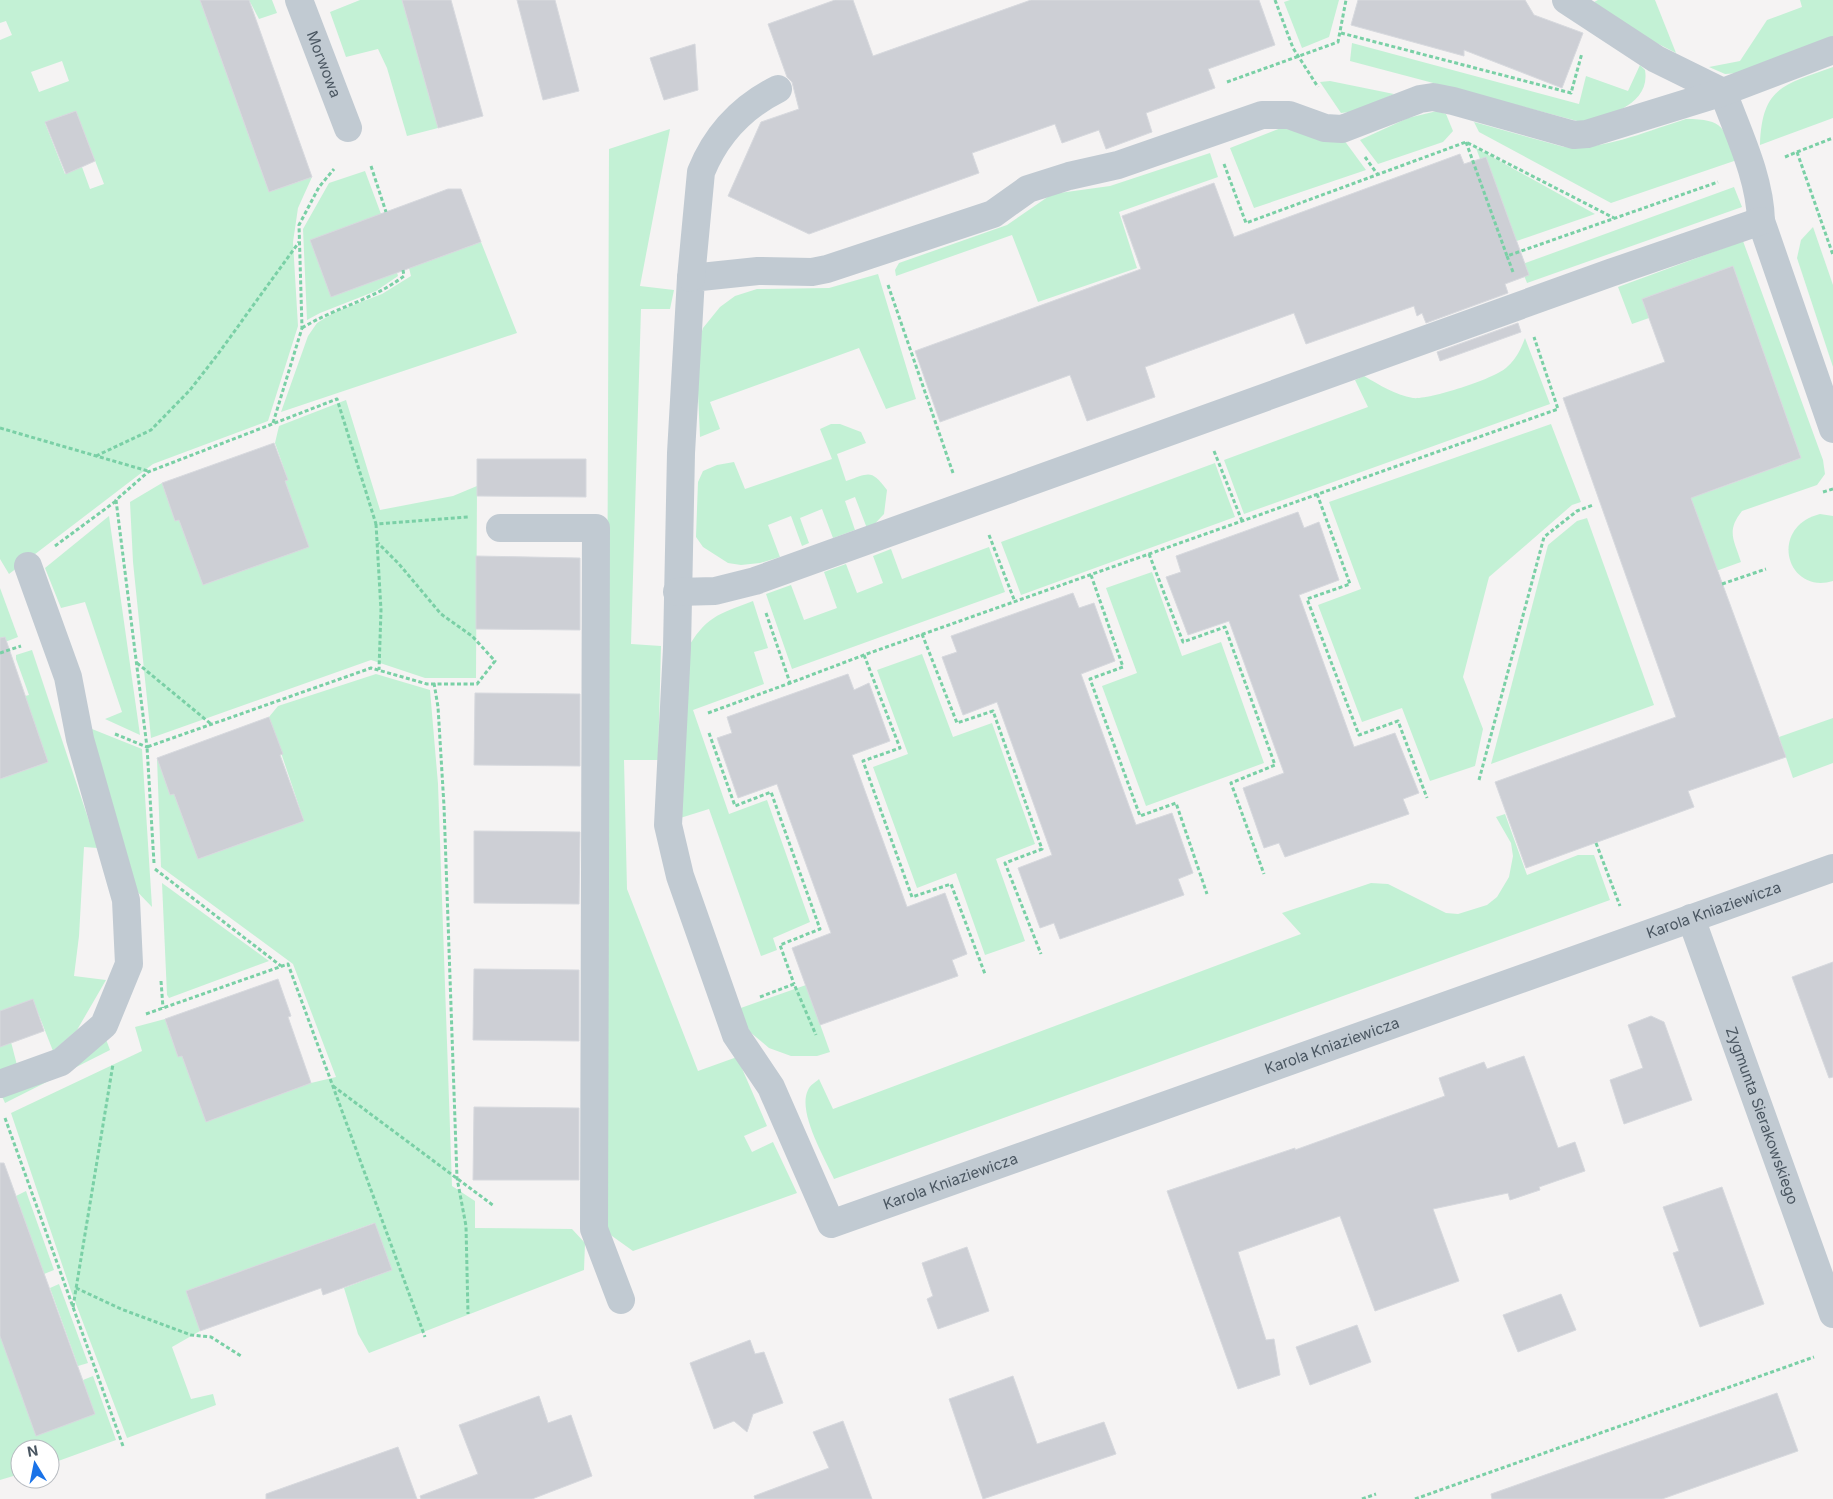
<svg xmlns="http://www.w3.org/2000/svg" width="1833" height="1499" viewBox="0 0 1833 1499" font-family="Inter,sans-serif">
  <rect width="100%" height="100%" fill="#f5f3f3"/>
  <!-- green -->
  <g fill="#c3f1d5" fill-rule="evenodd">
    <path d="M0 0H200L269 192 312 177 298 208 293 242 298 326 268 421 153 464 9 574 0 559V40L12 35 6 21 0 23ZM62 61 69 81 39 92 31 72ZM76 111 104 184 90 189 82 167 65 174 45 123Z"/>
    <polygon points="249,0 272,0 277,13 259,19"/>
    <polygon points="360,0 402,0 438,128 407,136 387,68 378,49 346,57 330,12"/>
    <polygon points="1290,0 1339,0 1329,37 1302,48 1284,2"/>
    <polygon points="1598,0 1655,0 1676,53 1637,33 1594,2"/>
    <polygon points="1800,0 1833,0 1833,37 1740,73 1725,74 1709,67 1740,61 1767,20 1802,7"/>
    <path d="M1352 43 1579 104 1586 76 1628 91 1640 65 1645 70C1651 105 1607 117 1581 122L1350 61Z"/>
    <path d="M1833 67V118L1760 145C1762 86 1784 85 1833 67Z"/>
    <polygon points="1330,81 1394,94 1358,111 1341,113 1320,82"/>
    <polygon points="1437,111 1446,114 1453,131 1443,142 1378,164 1360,140 1408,118"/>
    <path d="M1686 119C1725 119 1723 128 1737 160L1611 203 1479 132 1474 122 1564 147C1605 150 1647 131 1686 119Z"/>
    <polygon points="1281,128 1344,140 1366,170 1254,208 1230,148"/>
    <polygon points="670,129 640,286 674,290 670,309 641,309 631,644 661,646 658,760 624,760 627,889 698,1071 737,1057 767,1126 744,1136 752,1152 773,1142 797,1193 633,1251 605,1231 609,149"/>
    <polygon points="1476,148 1595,214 1511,243"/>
    <polygon points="1210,153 1218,177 1119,212 1137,268 1038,302 1012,235 896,276 895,270 899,263 1007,225 1052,194 1110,186"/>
    <polygon points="365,171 381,214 398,276 376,291 320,313 307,320 303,229 329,183"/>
    <polygon points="1734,187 1742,207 1527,283 1520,265"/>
    <polygon points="1813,227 1833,285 1833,367 1797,258 1801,240"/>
    <path d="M1743 241 1823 460 1825 474 1817 485 1742 511C1726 531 1734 540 1741 562L1716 571 1687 487 1711 491 1801 458 1733 266 1642 299 1649 318 1632 324 1618 287Z"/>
    <polygon points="481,242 517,333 281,412 308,336 317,323 335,312 382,294 411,276 409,268"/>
    <polygon points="878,274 916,399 886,409 859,348 710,402 720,429 700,437 696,349 703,328 720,307 735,296 757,289 829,288"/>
    <path d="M1525 338 1550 404 1244 514 1224 460 1368 407 1355 380 1364 376C1380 385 1395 395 1413 398 1429 400 1497 378 1507 367 1516 359 1521 349 1525 338Z"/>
    <polygon points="346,400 380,510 453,496 477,486 476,678 425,678 371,660 151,738 133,562 130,502 162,483 175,521 179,520 203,585 308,547 285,481 288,480 275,443 279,426"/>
    <path d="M831 424H840L861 432 866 443 837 454 846 481C870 473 871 469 887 490L884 514 868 531 855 497 845 501 855 530 833 538 822 509 800 518 809 543 802 546 791 516 768 525 780 557 760 563 741 565 728 563 703 547 696 537 698 482 703 471 717 465 734 462 745 489 832 459 820 429Z"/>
    <polygon points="1551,424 1581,502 1572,505 1489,577 1463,677 1483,729 1475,766 1430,781 1402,708 1362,722 1318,605 1361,589 1329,502"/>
    <polygon points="1215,463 1235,517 1021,595 1001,542"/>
    <path d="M1820 514 1833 516V581C1786 595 1768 527 1820 514Z"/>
    <polygon points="109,516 140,735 105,719 122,712 85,602 61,608 45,568"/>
    <polygon points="1587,518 1654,705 1491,764 1548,545 1577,521"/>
    <polygon points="989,547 1005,592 792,669 766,594 791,585 804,620 837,608 824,572 846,564 857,593 883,583 873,556 891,549 902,579"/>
    <polygon points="1152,572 1182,656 1221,642 1264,763 1146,806 1102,686 1137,673 1106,588"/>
    <polygon points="0,588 18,637 0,644"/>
    <path d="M753 601 768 648 754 652 764 684 693 710 729 814 767 800 810 922 773 938 777 950 761 956 709 809 677 819 686 651C706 616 717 615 753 601Z"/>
    <polygon points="32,650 98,848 84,847 79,936 74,976 106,980 77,1030 53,1051 33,1000 11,1042 18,1069 0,1076 0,779 48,762 25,696 29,695 16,659 16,655"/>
    <polygon points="922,654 953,737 992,723 1035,844 996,859 1025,941 985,955 956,873 917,888 873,767 908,754 877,670"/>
    <polygon points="376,674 430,690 438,784 452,1186 475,1201 475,1228 572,1229 585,1243 584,1270 369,1353 358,1334 344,1288 392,1270 374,1223 186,1291 200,1331 172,1347 191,1399 213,1394 216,1405 127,1438 71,1291 11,1113 142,1051 135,1027 165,1019 178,1057 182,1056 206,1122 311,1083 336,1077 293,964 161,867 157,758 170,795 174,794 198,859 304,821 269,717 278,706"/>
    <polygon points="1833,718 1833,763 1793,778 1779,737"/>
    <polygon points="92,729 142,749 152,907 128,882 88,735"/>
    <path d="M1505 814 1527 875 1578 855H1594L1610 900 834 1179C825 1158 797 1112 808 1090 810 1085 816 1082 819 1079L833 1109 1301 934 1282 913 1371 883 1388 884 1446 913 1458 914 1487 905 1497 897 1509 877 1513 856 1511 843 1496 817Z"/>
    <polygon points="162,883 269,961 169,998 167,995"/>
    <polygon points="806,985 830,1052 817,1056 791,1056 769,1048 750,1032 738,1009"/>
    <polygon points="104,1034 110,1050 5,1103 1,1094"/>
    <polygon points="26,1191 54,1270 44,1274 16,1196"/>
    <polygon points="59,1284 88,1363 78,1366 50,1288"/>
    <polygon points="0,1336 94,1414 83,1380 93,1376 116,1440 50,1464 50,1449 20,1449 20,1474 0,1480"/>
  </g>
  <!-- building -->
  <g fill="#cdcfd5" stroke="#d7d9de">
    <polygon points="200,0 249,0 312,177 269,192"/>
    <polygon points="402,0 451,0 483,116 438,128"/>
    <polygon points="517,0 555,0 579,91 543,100"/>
    <polygon points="835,0 853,0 873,56 1031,0 1259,0 1275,45 1208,69 1215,88 1146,113 1152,132 1106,149 1099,130 1062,143 1055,124 972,153 979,173 809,234 728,196 761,122 799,109 792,82 787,77 768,24"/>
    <polygon points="1358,0 1525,0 1534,15 1583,33 1562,88 1464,50 1464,56 1351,25"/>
    <polygon points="695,44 698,90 664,100 650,58"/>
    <polygon points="76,111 95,161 66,174 45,122"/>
    <polygon points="1460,154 1464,164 1486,157 1529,275 1505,284 1508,293 1426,323 1422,313 1417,316 1414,306 1306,344 1294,313 1145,367 1155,397 1087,421 1070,375 940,422 915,351 1141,269 1122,216 1214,183 1234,237"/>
    <polygon points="448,189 461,189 481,242 331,297 310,240"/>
    <polygon points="1733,266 1801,458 1691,498 1786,757 1688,791 1694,807 1526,868 1495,782 1676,717 1563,398 1665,362 1642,299"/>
    <polygon points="1518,323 1521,332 1440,361 1437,352"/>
    <polygon points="274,443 288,480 285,481 309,547 203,585 179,520 175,521 162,483"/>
    <polygon points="477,459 586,459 586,497 477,496"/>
    <polygon points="1298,512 1304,528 1319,522 1339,580 1299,595 1354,747 1395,733 1419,793 1403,799 1409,814 1285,857 1279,843 1264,848 1243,788 1284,773 1229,621 1188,635 1166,577 1181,572 1176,556"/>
    <polygon points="476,556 580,558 580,630 476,629"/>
    <polygon points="1073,593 1079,608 1094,603 1115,661 1081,674 1136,825 1172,813 1193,873 1178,879 1184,895 1060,939 1054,923 1040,928 1018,868 1052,855 997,702 963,715 942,657 957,652 951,636"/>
    <polygon points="5,637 48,762 0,779 0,638"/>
    <polygon points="848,674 854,690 869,683 890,741 852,755 907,907 945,893 967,954 952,960 958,976 820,1025 792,948 831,933 777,784 738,798 717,738 732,733 727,717"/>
    <polygon points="475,693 580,694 580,766 474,765"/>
    <polygon points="269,717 283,754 280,755 304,821 198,859 174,794 170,795 157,758"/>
    <polygon points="474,831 580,832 579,904 474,903"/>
    <polygon points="1833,962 1833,1077 1829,1078 1792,977"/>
    <polygon points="474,969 579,970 579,1041 473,1040"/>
    <polygon points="278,979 291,1016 288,1017 311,1083 206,1122 182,1056 178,1057 165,1019"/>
    <polygon points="33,999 44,1031 0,1047 0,1011"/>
    <polygon points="1651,1016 1664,1022 1692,1100 1624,1124 1610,1080 1643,1068 1628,1025"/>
    <polygon points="1524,1056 1558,1148 1575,1142 1585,1171 1539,1187 1540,1190 1510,1200 1508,1193 1433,1209 1459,1281 1375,1311 1340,1216 1238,1252 1266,1340 1274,1339 1280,1375 1238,1389 1167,1191 1295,1148 1295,1150 1445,1096 1439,1078 1484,1062 1487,1069"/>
    <polygon points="474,1107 579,1108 579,1180 473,1180"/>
    <polygon points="0,1163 4,1163 95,1414 36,1436 0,1336"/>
    <polygon points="1722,1187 1764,1304 1700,1327 1673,1253 1679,1251 1663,1207"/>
    <polygon points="375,1223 392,1270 323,1295 321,1288 200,1331 186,1291"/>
    <polygon points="967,1247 989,1311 938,1329 927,1299 933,1296 922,1263"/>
    <polygon points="1561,1294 1576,1330 1518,1352 1503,1315"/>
    <polygon points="1357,1325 1371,1362 1310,1385 1296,1347"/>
    <polygon points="750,1340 755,1354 764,1352 783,1403 753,1414 747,1432 734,1421 714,1429 690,1363"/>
    <polygon points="1013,1376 1037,1444 1104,1422 1116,1454 983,1499 949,1399"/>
    <polygon points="1777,1393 1798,1451 1662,1499 1492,1499 1491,1494"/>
    <polygon points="539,1396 548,1423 571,1415 592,1476 532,1499 421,1499 420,1496 478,1474 459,1425"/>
    <polygon points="843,1421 872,1499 755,1499 754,1496 829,1468 813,1432"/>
    <polygon points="398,1447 417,1499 266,1499 266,1494"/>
  </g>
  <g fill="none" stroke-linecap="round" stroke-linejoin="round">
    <!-- path -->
    <g stroke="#7ad0a6" stroke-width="3" stroke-dasharray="4 2.5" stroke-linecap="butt">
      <polyline points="1275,0 1293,48 1318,87"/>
      <polyline points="1341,33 1571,93 1582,53"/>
      <polyline points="1227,82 1338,42 1346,0"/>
      <polyline points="1466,142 1507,256 1718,182"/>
      <polyline points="1797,152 1833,138"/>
      <polyline points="1365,157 1378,175"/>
      <polyline points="1785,157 1797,152 1833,255"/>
      <polyline points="1224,164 1246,223 1466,142 1614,218"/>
      <polyline points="371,166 386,212"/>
      <polyline points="1507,256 1513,272"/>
      <polyline points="888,285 953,473"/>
      <path d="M302 328C336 307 373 300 404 276L403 270"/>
      <polyline points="273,423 302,328 299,225 319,187 334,169"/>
      <polyline points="0,428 148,471"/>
      <polyline points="1214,451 1242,521"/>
      <polyline points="96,456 151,430 190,390 218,354 299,242"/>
      <polyline points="1823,492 1833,489"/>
      <polyline points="1317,494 1350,584 1307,599 1359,735 1398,721 1427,798"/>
      <polyline points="376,524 381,610 379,670"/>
      <polyline points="989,535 1015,602"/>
      <polyline points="55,546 116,501"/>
      <polyline points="1149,554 1183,642 1225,627 1275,765 1231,783 1264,874"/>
      <polyline points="1091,575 1123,667 1090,679 1140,816 1176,803 1207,894"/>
      <polyline points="1722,584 1766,569"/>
      <polyline points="766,613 790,683 864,655 1558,409 1534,337"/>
      <polyline points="922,634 957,723 993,711 1042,849 1005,863 1041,954"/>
      <polyline points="0,653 21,646"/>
      <polyline points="864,655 900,748 863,761 912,897 951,884 985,974"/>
      <polyline points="137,663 211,724"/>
      <polyline points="434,683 438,707 444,806 457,1178 466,1226 468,1314"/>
      <polyline points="708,713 790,683"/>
      <polyline points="709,733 735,806 771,792 820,929 780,945 794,984"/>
      <polyline points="115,734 147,747 116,500 148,472 337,399 376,524 468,517"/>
      <polyline points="1479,780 1544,537 1577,511 1593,505"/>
      <polyline points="1596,843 1620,906"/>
      <polyline points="154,863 147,747 371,668 427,684 477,684 495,661 472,636 441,614 399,564 378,543"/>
      <polyline points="155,869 281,966"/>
      <polyline points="161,981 163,1008"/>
      <polyline points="760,997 794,984 816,1035"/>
      <polyline points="146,1014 288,964 425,1337"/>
      <polyline points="333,1086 494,1206"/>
      <polyline points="5,1118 123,1446"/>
      <polyline points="76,1288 121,1309 191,1335 211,1337 241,1356"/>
      <polyline points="73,1307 113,1064"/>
      <polyline points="1362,1499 1376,1494"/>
      <polyline points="1415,1499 1814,1357"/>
    </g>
    <!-- minor -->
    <g stroke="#c1cad2" stroke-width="28">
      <path id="s1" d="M299 0 348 128"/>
      <path d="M1566 0 1656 59 1723 92C1738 133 1760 177 1761 221L1833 429"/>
      <path id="s2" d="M1833 50 1723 92 1587 134 1574 135 1453 101 1433 97 1420 99 1342 129 1325 128 1289 115H1262L1118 165 1069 176 1028 189 993 214 827 269 812 272 758 271 691 278 681 453 677 648 668 825 680 876 736 1035 771 1087 831 1224 1833 868"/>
      <path d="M691 278 701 172C716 135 742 107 778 89"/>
      <polyline points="500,528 596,528 594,1229 621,1300"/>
      <polyline points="677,592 715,591 755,581 1610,273 1761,221"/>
      <path id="s3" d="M1691 918 1833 1314"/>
      <polyline points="0,1084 61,1062 104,1025 129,964 126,900 80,739 68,677 28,566"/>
    </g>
  </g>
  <g text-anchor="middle" stroke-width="4" stroke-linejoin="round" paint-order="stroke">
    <!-- street labels -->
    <g font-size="15" fill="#4a5661" stroke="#fff">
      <text dy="5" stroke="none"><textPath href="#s1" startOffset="69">Morwowa</textPath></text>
      <text dy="5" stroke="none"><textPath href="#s2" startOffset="3116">Karola Kniaziewicza</textPath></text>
      <text dy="5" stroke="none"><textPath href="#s2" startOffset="2711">Karola Kniaziewicza</textPath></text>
      <text dy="5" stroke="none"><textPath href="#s3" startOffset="210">Zygmunta Sierakowskiego</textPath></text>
      <text dy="5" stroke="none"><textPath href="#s2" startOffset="2306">Karola Kniaziewicza</textPath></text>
    </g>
  </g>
  <!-- north arrow -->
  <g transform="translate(35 1464) rotate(350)"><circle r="24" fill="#ffffff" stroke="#b7bbc0"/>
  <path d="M0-4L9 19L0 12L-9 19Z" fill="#1a73e8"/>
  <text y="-8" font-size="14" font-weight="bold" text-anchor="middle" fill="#4a5661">N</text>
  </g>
</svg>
